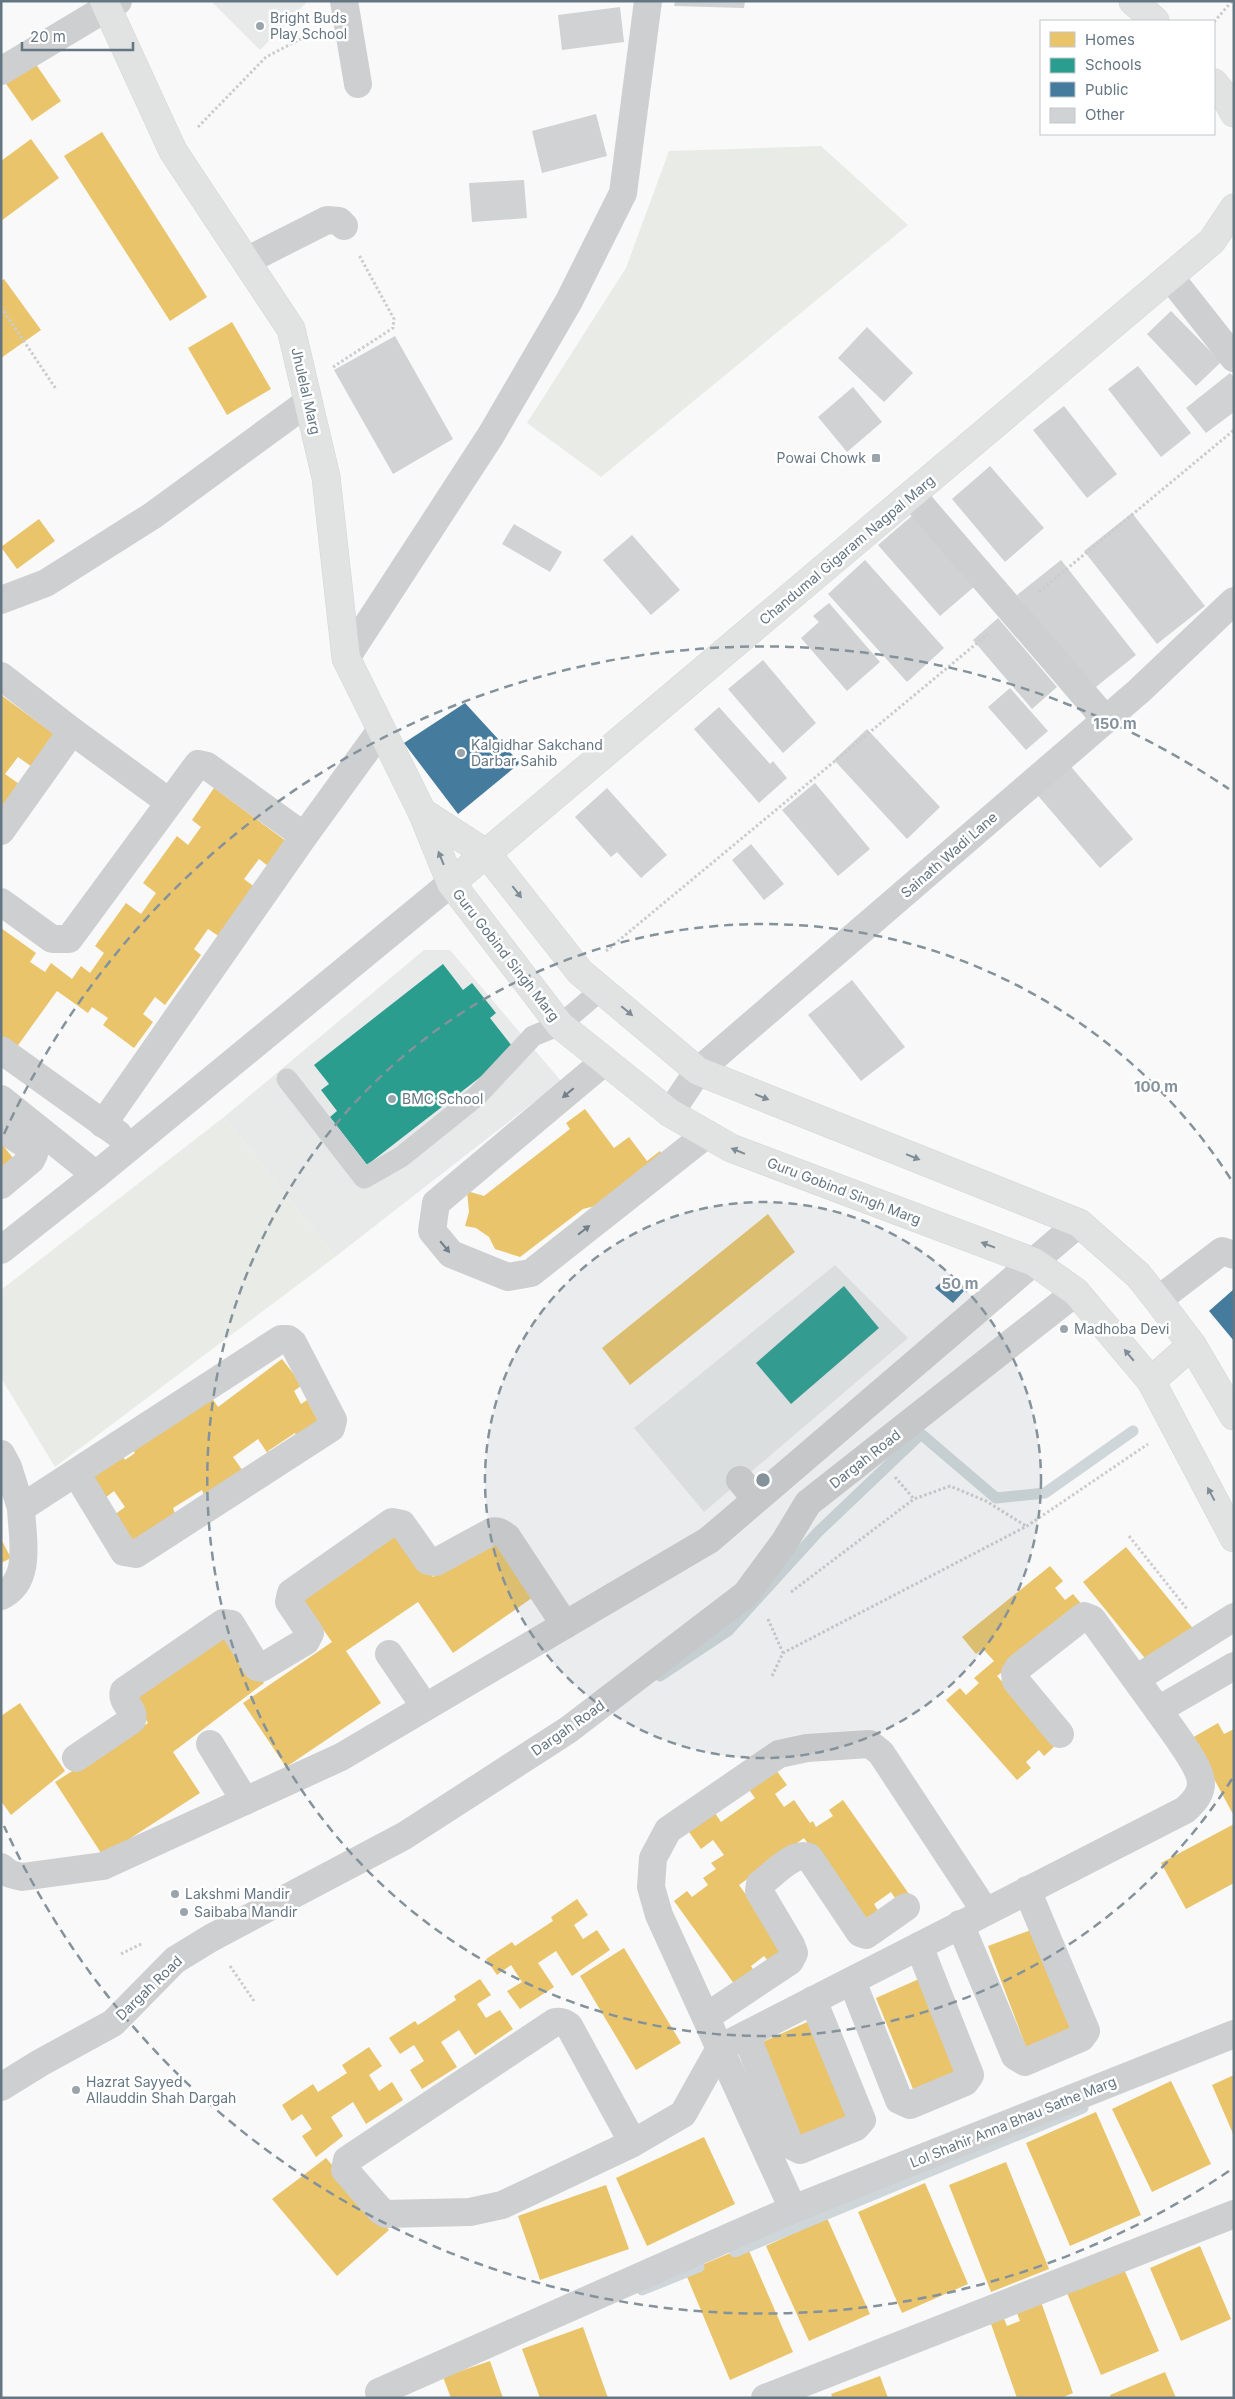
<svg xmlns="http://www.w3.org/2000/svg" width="1235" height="2399" viewBox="0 0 1235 2399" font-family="Inter,sans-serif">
  <rect width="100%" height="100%" fill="#f9f9f9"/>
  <!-- built -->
  <g fill="#e8e9e9">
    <polygon points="211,1 308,1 260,50"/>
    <polygon points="424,950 450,950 561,1081 335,1257 224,1117"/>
    <polygon points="835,1265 908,1338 704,1512 634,1428"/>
  </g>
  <!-- green -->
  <g fill="#e8ebe6">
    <polygon points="821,146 908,225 601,477 527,423 626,268 669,151"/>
    <polygon points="224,1117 335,1257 55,1467 1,1378 1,1290"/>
  </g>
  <!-- homes -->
  <g fill="#e9c46a" fill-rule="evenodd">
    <polygon points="33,60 61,101 32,121 4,81"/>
    <polygon points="102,132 207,297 170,321 64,156"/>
    <polygon points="31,139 59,178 1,221 1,161"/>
    <polygon points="4,279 41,330 1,358 1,281"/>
    <polygon points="232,322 271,389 227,415 188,348"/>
    <polygon points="39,519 55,541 17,569 1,547"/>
    <polygon points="1,695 58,737 35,769 18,757 5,774 22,786 1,815"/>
    <polygon points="214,788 290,844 272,869 259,859 244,879 256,888 220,937 208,929 194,949 201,955 165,1005 155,997 143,1014 153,1022 134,1048 103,1025 108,1018 92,1007 88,1013 57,991 16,1048 1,1038 1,928 36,953 30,962 45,972 51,963 72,979 81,966 90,973 104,953 95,946 126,903 141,914 156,893 143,883 177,836 188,845 201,827 192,820"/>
    <polygon points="585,1109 614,1148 629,1137 647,1161 660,1151 664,1159 599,1205 583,1209 520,1257 495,1249 489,1237 476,1228 465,1226 469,1212 467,1191 484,1196 570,1129 566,1123"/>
    <polygon points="1,1143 17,1163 1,1176"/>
    <polygon points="768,1214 795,1252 630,1385 602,1348"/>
    <path d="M282 1359 302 1385 294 1391 301 1404 307 1400 321 1427 298 1438 295 1433 268 1451 272 1456 206 1501 202 1490 173 1508 178 1521 133 1548 114 1515 125 1507 114 1491 105 1498 91 1476 122 1455 125 1460 135 1453 132 1449 210 1395 218 1407ZM258 1439 268 1454 243 1471 233 1457Z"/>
    <polygon points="399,1526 433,1577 500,1538 539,1593 453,1653 418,1602 346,1651 381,1703 286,1767 243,1703 332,1642 299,1595"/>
    <polygon points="1,1539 11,1558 1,1563"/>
    <polygon points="1126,1547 1195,1631 1152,1667 1083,1582"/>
    <polygon points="1050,1566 1063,1581 1055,1588 1065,1600 1073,1594 1084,1607 997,1676 1057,1744 1044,1756 1039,1750 1026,1762 1031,1768 1017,1780 946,1700 960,1688 966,1695 979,1683 974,1678 994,1661 983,1649 976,1654 962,1637"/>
    <polygon points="229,1626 264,1683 173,1752 200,1793 103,1856 55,1782 148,1723 128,1693"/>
    <polygon points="20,1703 65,1771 11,1815 1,1801 1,1716"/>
    <polygon points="1218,1723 1224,1734 1234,1729 1234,1816 1192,1738"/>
    <polygon points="774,1767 787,1785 775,1794 784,1807 794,1800 810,1823 813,1821 816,1827 833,1816 829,1810 843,1800 909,1894 897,1901 891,1892 874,1904 880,1914 865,1925 804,1838 739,1885 785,1948 768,1961 764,1956 751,1966 754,1971 735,1985 674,1901 687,1891 692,1897 708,1885 703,1878 716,1869 711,1863 724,1855 713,1840 701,1849 689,1832 715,1813 721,1822 755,1798 747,1787"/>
    <polygon points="1234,1824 1234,1883 1186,1909 1161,1863"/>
    <polygon points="577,1899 588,1915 574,1925 583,1939 597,1930 610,1950 572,1976 556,1951 538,1963 554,1987 520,2009 507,1991 522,1982 511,1965 497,1975 486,1959 512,1942 515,1946 553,1921 551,1917"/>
    <polygon points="1039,1927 1080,2032 1028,2052 988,1946"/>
    <polygon points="624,1948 681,2043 636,2070 580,1976"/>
    <polygon points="928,1975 966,2077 917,2099 876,1998"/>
    <polygon points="480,1979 491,1995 477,2004 486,2018 500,2010 513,2029 475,2055 459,2030 441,2042 457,2067 422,2089 410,2070 424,2061 414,2045 400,2054 389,2038 415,2021 418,2025 456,2000 454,1996"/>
    <polygon points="814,2019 857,2118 799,2143 756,2045"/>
    <polygon points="369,2047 382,2066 369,2075 379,2091 392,2082 403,2100 366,2124 353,2102 331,2117 343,2136 316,2157 302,2136 312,2129 302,2114 292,2121 282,2105 313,2084 318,2092 347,2073 342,2065"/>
    <polygon points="1234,2075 1234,2136 1212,2085"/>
    <polygon points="1171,2081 1211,2164 1152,2192 1112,2109"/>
    <polygon points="1096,2112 1141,2215 1070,2246 1026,2143"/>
    <polygon points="704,2137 735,2204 647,2246 616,2178"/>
    <polygon points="326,2158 389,2230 337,2276 272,2199"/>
    <polygon points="1006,2162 1049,2269 991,2292 949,2185"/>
    <polygon points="925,2183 968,2284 902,2313 858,2212"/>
    <polygon points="606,2185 629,2249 540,2280 518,2216"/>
    <polygon points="827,2218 870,2314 809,2341 766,2246"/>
    <polygon points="747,2246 793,2352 730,2380 685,2272"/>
    <polygon points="1200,2246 1231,2319 1181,2341 1150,2268"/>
    <polygon points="1124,2269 1159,2351 1101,2375 1067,2293"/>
    <polygon points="1039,2296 1073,2393 1061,2398 1017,2398 990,2321 1003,2316 1007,2326 1020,2321 1014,2305"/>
    <polygon points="583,2327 608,2398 540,2398 522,2349"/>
    <polygon points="490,2361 503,2398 451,2398 443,2377"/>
    <polygon points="1165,2372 1176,2398 1111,2398 1110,2395"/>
    <polygon points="880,2376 888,2398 833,2398 831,2394"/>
  </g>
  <!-- schools -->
  <g fill="#2a9d8f">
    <polygon points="443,964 463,990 472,983 496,1013 490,1018 515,1050 367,1165 330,1117 337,1111 321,1090 329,1084 314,1065"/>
    <polygon points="844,1286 879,1328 791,1404 756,1363"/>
  </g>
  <!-- public -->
  <g fill="#457b9d">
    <polygon points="465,703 520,763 458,814 404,743"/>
    <polygon points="949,1275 964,1291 953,1303 935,1288"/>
    <polygon points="1234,1289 1234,1341 1209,1311"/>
  </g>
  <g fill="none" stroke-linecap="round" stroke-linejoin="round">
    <!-- stream -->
    <g stroke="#ced6d9" stroke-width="11">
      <polyline points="660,1676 728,1631 818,1532 921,1434 996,1498 1045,1493 1133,1431"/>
      <polyline points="735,2252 1083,2108"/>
      <polyline points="642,2290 699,2267"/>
    </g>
  </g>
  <!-- building -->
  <g fill="#d0d2d3">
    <polygon points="675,1 745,1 744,8 674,6"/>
    <polygon points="620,7 624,42 562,50 558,15"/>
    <polygon points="596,114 607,156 542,173 532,131"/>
    <polygon points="524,180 527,218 472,222 469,183"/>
    <polygon points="1171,311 1221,362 1196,386 1147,334"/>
    <polygon points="867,327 913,373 884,402 838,358"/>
    <polygon points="395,336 453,439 393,474 334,370"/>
    <polygon points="1138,366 1191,433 1161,457 1108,389"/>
    <polygon points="1230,373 1234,377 1234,412 1206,433 1186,408"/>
    <polygon points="853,387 882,422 847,452 818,417"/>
    <polygon points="1064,406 1117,474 1087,498 1033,430"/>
    <polygon points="990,466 1044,528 1005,562 952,499"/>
    <polygon points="1132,513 1205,606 1157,644 1084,551"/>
    <polygon points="914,514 975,586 940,616 878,545"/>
    <polygon points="514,524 562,552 550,572 502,544"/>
    <polygon points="632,535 680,590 651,615 603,560"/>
    <polygon points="865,560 944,648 907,682 828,594"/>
    <polygon points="1061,560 1136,655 1092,690 1017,595"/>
    <polygon points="829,603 880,662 847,691 801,638 819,622 813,616"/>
    <polygon points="998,618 1057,687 1032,709 973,640"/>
    <polygon points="763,660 816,723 783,753 728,689"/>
    <polygon points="1010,688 1048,731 1026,750 988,707"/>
    <polygon points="719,707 770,764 773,761 787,778 759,803 694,729"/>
    <polygon points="867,729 940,807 907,839 834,760"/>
    <polygon points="1067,762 1133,839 1100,868 1034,791"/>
    <polygon points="815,783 870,849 838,876 782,810"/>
    <polygon points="607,788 667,855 641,878 617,852 611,857 575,817"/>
    <polygon points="751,844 784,884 764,900 732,860"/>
    <polygon points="852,980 905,1047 861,1081 808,1015"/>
  </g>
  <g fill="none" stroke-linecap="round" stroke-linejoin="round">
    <!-- secondary casing -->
    <g stroke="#d5d6d7" stroke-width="29">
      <g id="secondary">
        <polyline points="104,1 173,151 291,329 326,477 346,658 422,812 451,883 560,1025 670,1113 731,1148 1034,1262 1076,1292 1151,1381 1234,1538"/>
        <polyline points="1133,1 1155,21"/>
        <polyline points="1214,83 1226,98 1234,113"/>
        <polyline points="422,812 487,854 580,972 698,1071 1079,1223 1138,1275 1158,1300 1192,1345 1234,1416"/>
        <polyline points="451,883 1212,241 1234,208"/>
        <polyline points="1151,1381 1192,1345"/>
      </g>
    </g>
    <!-- path -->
    <g stroke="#cbcccd" stroke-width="3" stroke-dasharray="2.5 2.5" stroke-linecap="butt">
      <polyline points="1214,22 1232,1"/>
      <polyline points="198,127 266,57 316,31"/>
      <polyline points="1,307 56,389"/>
      <polyline points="333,367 393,328 394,319 359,255"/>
      <polyline points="1039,592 1234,430"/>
      <polyline points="606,951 988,634"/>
      <polyline points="895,1477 914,1499 950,1486 986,1501 1026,1526"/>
      <polyline points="1129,1536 1187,1609"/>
      <polyline points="791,1592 914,1499"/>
      <polyline points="768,1619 783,1653"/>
      <polyline points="772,1676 783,1653 1027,1526 1148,1444"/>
      <polyline points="121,1954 143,1943"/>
      <polyline points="230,1966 254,2001"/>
    </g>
    <!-- lane -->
    <polyline stroke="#cecfd0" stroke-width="21" points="287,1079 364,1178 401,1157 477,1096 533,1036 560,1025 601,990"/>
    <!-- street -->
    <g stroke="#cecfd0" stroke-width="28">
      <polyline points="344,1 358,84"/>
      <polyline points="1,71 118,1"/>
      <polyline points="246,261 327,220 339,221 344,226"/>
      <polyline points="1170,277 1234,358"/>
      <polyline points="912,495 1106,720"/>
      <polyline points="1,600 46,583 152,516 308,402"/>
      <polyline points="346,658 491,435 569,301 623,193 648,1"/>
      <polyline points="1,676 72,731 1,831"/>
      <polyline points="72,731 169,802"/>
      <polyline points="1,902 52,939 69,939 198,764 207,766 304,836"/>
      <polyline points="1,1050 118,1134"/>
      <polyline points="605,1061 436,1203 432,1231 451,1254 508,1277 531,1273 707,1134"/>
      <polyline points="1,1099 96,1175"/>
      <polyline points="670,1113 698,1071 1139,691 1234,601"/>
      <polyline points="103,1124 304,836 381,730"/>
      <polyline points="1,1128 31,1148 34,1154 31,1160 1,1185"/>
      <polyline points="1,1250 96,1175 451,883"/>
      <polyline points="1158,1300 1222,1251 1234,1255"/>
      <polyline points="1,1454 8,1467 21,1508 281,1339 288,1339 293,1343 333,1420 331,1428 136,1554 124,1552 76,1473"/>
      <polyline points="740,1480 756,1499"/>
      <path d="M1 1596C33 1581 22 1537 21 1508"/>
      <polyline points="389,1654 425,1707"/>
      <polyline points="1136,1679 1234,1617"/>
      <polyline points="1060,1734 1016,1681 1015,1673 1019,1667 1084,1616 1092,1619 1158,1710"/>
      <polyline points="210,1744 245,1801"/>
      <path d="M76 1758 132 1720C136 1709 120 1703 124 1691L223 1623 231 1624 257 1667 261 1668 306 1641 310 1633 289 1602 291 1593 392 1522 402 1524 428 1561 436 1562 491 1532C498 1530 502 1533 507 1537L565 1625"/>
      <polyline points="1,1867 10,1874 22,1877 103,1866 341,1757 709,1540 1079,1223"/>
      <polyline points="960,1924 1015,2056 1025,2062 1081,2038 1086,2031 1027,1890"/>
      <polyline points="852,1981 899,2100 910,2105 965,2082 970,2075 919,1946"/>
      <path d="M706 2017 790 1961 794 1953 791 1945 759 1891 760 1884C773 1875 793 1851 809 1857L860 1933 866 1935 906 1907"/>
      <polyline points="746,2035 790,2145 800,2150 856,2127 862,2120 813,2000"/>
      <polyline points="1,2087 40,2063 113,2023 175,1960 211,1938 404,1836 568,1730 746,1594 785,1541 808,1503 1076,1292"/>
      <path d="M633 2143 569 2026C564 2022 561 2021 555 2022L347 2160 345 2170 380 2210 386 2214 470 2212 502 2205 633 2143 683 2114 720 2048 1185 1810C1195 1801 1204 1791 1200 1777 1196 1760 1169 1726 1158 1710L1234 1666"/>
      <polyline points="793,2209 659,1915 651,1887 653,1858 668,1830 779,1754 807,1748 870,1744 881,1753 985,1911"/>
      <polyline points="379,2392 793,2209 1234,2034"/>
      <polyline points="765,2398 1234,2214"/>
    </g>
    <!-- secondary -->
    <use href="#secondary" stroke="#e1e2e2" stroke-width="28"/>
  </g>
  <!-- one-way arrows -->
  <defs><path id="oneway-solid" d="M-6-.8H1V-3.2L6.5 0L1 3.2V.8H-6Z" transform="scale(1.25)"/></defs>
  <g fill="#7e8c96">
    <use href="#oneway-solid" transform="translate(441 858) rotate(-112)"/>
    <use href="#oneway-solid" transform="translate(517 892) rotate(52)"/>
    <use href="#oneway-solid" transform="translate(627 1011) rotate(40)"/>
    <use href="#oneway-solid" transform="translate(762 1097) rotate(22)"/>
    <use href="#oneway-solid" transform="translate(738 1151) rotate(-158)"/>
    <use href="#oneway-solid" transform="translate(913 1157) rotate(22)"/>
    <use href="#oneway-solid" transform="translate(988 1245) rotate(-159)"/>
    <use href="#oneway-solid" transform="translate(1129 1355) rotate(-130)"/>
    <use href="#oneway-solid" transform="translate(1211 1494) rotate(-118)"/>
  </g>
  <g fill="#707f8b">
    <use href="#oneway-solid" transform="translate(568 1093) rotate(140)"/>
    <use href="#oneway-solid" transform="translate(584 1230) rotate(-38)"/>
    <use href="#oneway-solid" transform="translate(445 1247) rotate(50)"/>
  </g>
  <!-- distance rings -->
  <circle cx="763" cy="1480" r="278" fill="#84929c" fill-opacity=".12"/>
  <g fill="none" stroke="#84929c" stroke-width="2.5" stroke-dasharray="9 6">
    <circle cx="763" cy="1480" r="278"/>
    <path d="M1232 1779A556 556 0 1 1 1232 1181"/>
    <path d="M1229 2171A834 834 0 0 1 4 1826M4 1134A834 834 0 0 1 1229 789"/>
  </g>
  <!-- markers -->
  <g fill="#99a4ac" stroke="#fff" stroke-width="2">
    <circle cx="260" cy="26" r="5"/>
    <rect x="871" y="453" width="10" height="10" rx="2.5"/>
    <circle cx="461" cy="753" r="5"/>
    <circle cx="392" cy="1099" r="5"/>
    <circle cx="1064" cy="1329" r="5"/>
    <circle cx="175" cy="1894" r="5"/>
    <circle cx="184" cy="1912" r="5"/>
    <circle cx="76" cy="2090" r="5"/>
  </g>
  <g text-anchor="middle" stroke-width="5" stroke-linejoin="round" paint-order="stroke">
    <!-- poi labels -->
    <g font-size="14" fill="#657683" stroke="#fff" text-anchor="start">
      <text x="270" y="23">Bright Buds<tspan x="270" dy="16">Play School</tspan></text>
      <text x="866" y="463" text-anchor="end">Powai Chowk</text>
      <text x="471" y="750">Kalgidhar Sakchand<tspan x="471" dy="16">Darbar Sahib</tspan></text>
      <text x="402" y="1104">BMC School</text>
      <text x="1074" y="1334">Madhoba Devi</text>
      <text x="185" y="1899">Lakshmi Mandir</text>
      <text x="194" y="1917">Saibaba Mandir</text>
      <text x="86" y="2087">Hazrat Sayyed<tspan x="86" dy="16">Allauddin Shah Dargah</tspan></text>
    </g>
    <!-- street labels -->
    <g font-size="14" fill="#657683" stroke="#fff">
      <text transform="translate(306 391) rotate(77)" y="5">Jhulelal Marg</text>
      <text transform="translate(847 550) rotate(-40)" y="5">Chandumal Gigaram Nagpal Marg</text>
      <text transform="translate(949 855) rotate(-41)" y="5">Sainath Wadi Lane</text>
      <text transform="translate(506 955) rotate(52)" y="5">Guru Gobind Singh Marg</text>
      <text transform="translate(844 1191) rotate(21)" y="5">Guru Gobind Singh Marg</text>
      <text transform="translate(865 1459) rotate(-38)" y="5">Dargah Road</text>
      <text transform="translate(568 1728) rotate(-35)" y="5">Dargah Road</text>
      <text transform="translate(149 1988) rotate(-44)" y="5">Dargah Road</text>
      <text transform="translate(1013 2122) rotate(-22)" y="5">Lol Shahir Anna Bhau Sathe Marg</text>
    </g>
  </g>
  <circle cx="763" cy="1480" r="8" fill="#84929c" stroke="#fff" stroke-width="2.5"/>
  <g font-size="15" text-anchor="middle" font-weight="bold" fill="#84929c" stroke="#fff" stroke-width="5" stroke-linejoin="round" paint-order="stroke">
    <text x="1115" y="729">150 m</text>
    <text x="1156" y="1092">100 m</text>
    <text x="960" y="1289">50 m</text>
  </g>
  <!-- border -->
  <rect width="1235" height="2399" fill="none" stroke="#657683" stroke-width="5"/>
  <!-- legend -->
  <rect x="1040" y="20" width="175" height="115" fill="#ffffff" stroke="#c1c8cd"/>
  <rect x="1050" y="32" width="25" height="15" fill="#e9c46a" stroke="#c1c8cd"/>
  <text x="1085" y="45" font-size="15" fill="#657683">Homes</text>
  <rect x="1050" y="58" width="25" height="15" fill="#2a9d8f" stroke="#c1c8cd"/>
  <text x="1085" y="70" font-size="15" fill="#657683">Schools</text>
  <rect x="1050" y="82" width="25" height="15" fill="#457b9d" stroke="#c1c8cd"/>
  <text x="1085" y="95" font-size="15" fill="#657683">Public</text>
  <rect x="1050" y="108" width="25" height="15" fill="#d0d2d3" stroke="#c1c8cd"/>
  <text x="1085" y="120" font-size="15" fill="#657683">Other</text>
  <!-- scale -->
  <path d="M22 42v8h111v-8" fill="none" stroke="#657683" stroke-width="2.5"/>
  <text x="30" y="42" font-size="15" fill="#657683" stroke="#ffffff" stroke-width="4" paint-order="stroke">20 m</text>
</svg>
